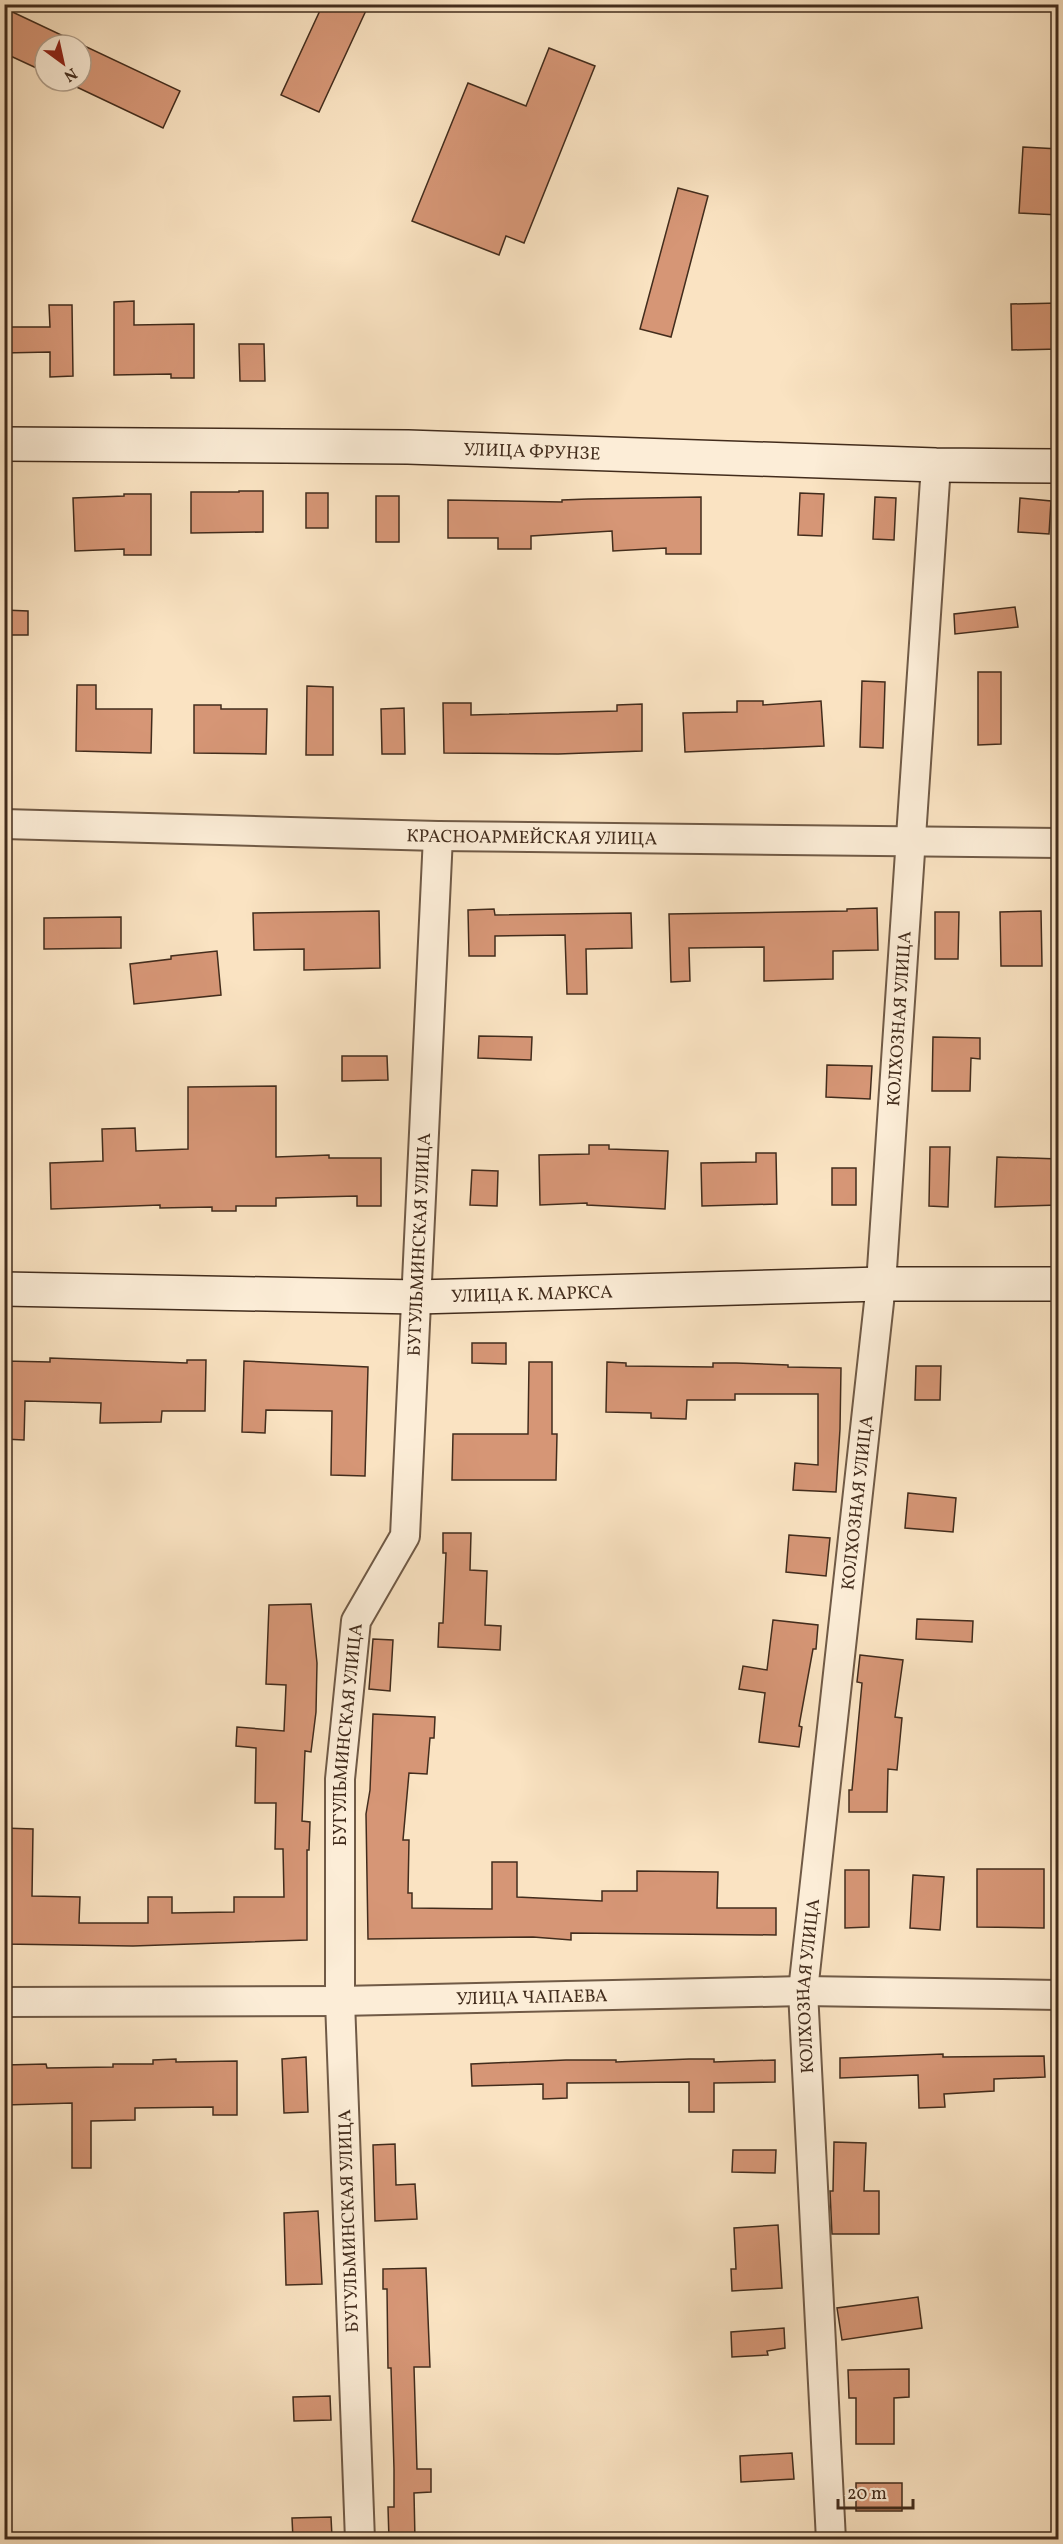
<svg xmlns="http://www.w3.org/2000/svg" width="1063" height="2544" viewBox="0 0 1063 2544" font-family="Vollkorn,serif">
  <rect width="100%" height="100%" fill="#fae3c2"/>
  <filter id="stains"><feTurbulence type="fractalNoise" baseFrequency=".00333" numOctaves="4"/><feColorMatrix values="0 0 0 0 .2 0 0 0 0 .09 0 0 0 0 .02 0 0 0 .5 -.17"/></filter>
  <radialGradient id="worn" r=".72"><stop offset=".6" stop-color="#630" stop-opacity="0"/><stop offset="1" stop-color="#630" stop-opacity=".3"/></radialGradient>
  <!-- building -->
  <g fill="#d69676" stroke="#422c1c" stroke-width="1.5">
    <polygon points="323,4 369,4 319,112 281,95"/>
    <polygon points="4,8 180,91 163,128 64,81 81,81 81,45 45,45 45,72 4,53"/>
    <polygon points="549,48 595,66 524,243 506,236 499,255 412,221 468,83 526,106"/>
    <polygon points="1023,147 1059,149 1059,215 1019,213"/>
    <polygon points="678,188 708,196 671,337 640,329"/>
    <polygon points="134,301 134,325 194,324 194,378 171,378 171,374 114,375 114,302"/>
    <polygon points="1059,303 1059,349 1012,350 1011,304"/>
    <polygon points="49,305 72,305 73,376 50,377 50,352 4,353 4,327 50,327"/>
    <polygon points="239,344 264,344 265,381 240,381"/>
    <polygon points="239,491 263,491 263,532 191,533 191,492 239,492"/>
    <rect x="306" y="493" width="22" height="35"/>
    <polygon points="800,493 824,494 822,536 798,535"/>
    <polygon points="124,494 151,494 151,555 124,555 124,549 75,551 73,498 124,496"/>
    <rect x="376" y="496" width="23" height="46"/>
    <polygon points="701,497 701,554 666,554 666,548 613,551 612,531 531,536 531,549 498,549 498,538 448,538 448,500 562,502 562,500 588,499"/>
    <polygon points="875,497 896,498 894,540 873,539"/>
    <polygon points="1020,498 1051,501 1049,534 1018,532"/>
    <polygon points="1015,607 1018,627 955,634 954,614"/>
    <polygon points="4,610 28,611 28,635 4,635"/>
    <polygon points="978,672 1001,672 1001,744 978,745"/>
    <polygon points="862,681 885,682 883,748 860,747"/>
    <polygon points="77,685 96,685 96,709 152,709 151,753 76,751"/>
    <polygon points="307,686 333,687 333,755 306,755"/>
    <polygon points="737,701 763,701 763,705 821,701 824,746 685,752 683,713 737,712"/>
    <polygon points="443,703 471,703 471,715 617,711 617,705 642,704 642,751 558,754 444,753"/>
    <polygon points="194,705 221,705 221,709 267,709 266,754 194,753"/>
    <polygon points="404,708 405,754 382,754 381,709"/>
    <polygon points="877,908 878,950 833,951 833,979 764,981 764,947 689,948 690,981 671,982 669,914 847,911 847,909"/>
    <polygon points="494,909 495,915 631,913 632,948 586,949 587,994 567,994 565,935 495,936 495,956 469,956 468,910"/>
    <polygon points="379,911 380,968 304,970 304,949 254,950 253,913"/>
    <polygon points="1041,911 1042,966 1001,966 1000,912"/>
    <polygon points="935,912 959,912 958,959 935,959"/>
    <polygon points="121,917 121,948 44,949 44,918"/>
    <polygon points="217,951 221,995 134,1004 130,964 171,959 171,956"/>
    <polygon points="479,1036 532,1037 531,1060 478,1058"/>
    <polygon points="933,1037 980,1038 980,1059 971,1058 970,1091 932,1091"/>
    <polygon points="342,1056 387,1056 388,1080 342,1081"/>
    <polygon points="827,1065 872,1066 870,1099 826,1097"/>
    <polygon points="276,1086 276,1157 329,1155 329,1158 381,1158 381,1206 357,1206 357,1196 276,1198 276,1206 236,1206 236,1211 212,1211 212,1207 160,1208 160,1205 51,1209 50,1163 103,1161 102,1129 135,1128 136,1151 188,1149 188,1087"/>
    <polygon points="589,1145 609,1145 609,1149 668,1151 665,1209 587,1205 587,1203 540,1205 539,1155 589,1154"/>
    <polygon points="930,1147 950,1147 948,1207 929,1206"/>
    <polygon points="756,1153 776,1153 777,1204 702,1206 701,1163 756,1162"/>
    <polygon points="997,1157 1059,1159 1059,1205 995,1207"/>
    <rect x="832" y="1168" width="24" height="37"/>
    <polygon points="472,1170 498,1171 497,1206 470,1205"/>
    <polygon points="472,1343 506,1343 506,1364 472,1363"/>
    <polygon points="50,1358 187,1363 187,1360 206,1360 205,1411 162,1411 161,1422 100,1423 101,1403 25,1401 24,1440 4,1439 4,1361 50,1362"/>
    <polygon points="244,1361 368,1367 365,1476 331,1475 332,1411 266,1410 265,1433 242,1432"/>
    <polygon points="529,1362 552,1362 552,1434 557,1434 556,1480 452,1480 453,1434 528,1434"/>
    <polygon points="607,1362 626,1363 626,1366 713,1367 713,1363 736,1363 788,1365 788,1367 841,1368 840,1429 836,1492 793,1490 795,1463 818,1465 818,1394 735,1394 735,1400 687,1400 686,1419 651,1418 651,1413 606,1412"/>
    <polygon points="916,1366 941,1366 940,1400 915,1400"/>
    <polygon points="908,1493 956,1498 953,1532 905,1528"/>
    <polygon points="443,1533 471,1533 470,1570 487,1571 485,1625 501,1626 500,1650 438,1647 439,1623 443,1623 446,1553 443,1553"/>
    <polygon points="789,1535 830,1538 826,1576 786,1572"/>
    <polygon points="311,1604 317,1663 316,1712 311,1752 305,1751 302,1821 310,1822 309,1850 307,1850 307,1940 133,1946 4,1944 4,1828 33,1829 32,1896 80,1897 79,1923 148,1923 148,1897 172,1897 172,1913 234,1912 234,1897 284,1897 283,1849 275,1849 276,1803 255,1803 256,1748 236,1746 237,1727 284,1731 286,1685 266,1684 269,1605"/>
    <polygon points="917,1619 973,1621 972,1642 916,1639"/>
    <polygon points="773,1620 818,1625 816,1649 813,1649 799,1726 802,1727 799,1747 759,1742 765,1693 739,1689 743,1666 767,1670"/>
    <polygon points="373,1639 393,1640 390,1691 369,1689"/>
    <polygon points="860,1655 903,1660 895,1717 902,1718 897,1770 888,1769 887,1812 849,1812 849,1790 852,1790 862,1683 857,1682"/>
    <polygon points="373,1714 435,1717 434,1738 430,1738 427,1774 409,1773 403,1840 409,1840 408,1893 412,1893 412,1908 492,1909 492,1862 517,1862 517,1897 602,1901 602,1891 637,1891 637,1871 718,1872 717,1908 776,1908 776,1935 571,1933 571,1940 533,1937 368,1939 366,1814 370,1790"/>
    <polygon points="977,1869 1044,1869 1044,1928 977,1927"/>
    <polygon points="845,1870 869,1870 869,1927 845,1928"/>
    <polygon points="913,1875 944,1877 940,1930 910,1928"/>
    <polygon points="943,2054 943,2057 1044,2056 1045,2077 994,2079 994,2091 944,2094 945,2107 919,2108 918,2075 840,2078 840,2058"/>
    <polygon points="306,2057 308,2112 284,2113 282,2059"/>
    <polygon points="176,2059 176,2062 237,2061 237,2115 213,2115 213,2107 135,2108 135,2120 91,2121 91,2168 72,2168 72,2103 6,2105 5,2065 46,2064 47,2068 113,2067 113,2064 153,2064 153,2060"/>
    <polygon points="689,2059 714,2059 714,2062 775,2060 775,2082 714,2083 714,2112 689,2112 689,2082 567,2083 567,2098 543,2099 543,2084 472,2086 471,2064 566,2060 616,2060 616,2062"/>
    <polygon points="834,2142 866,2143 864,2191 879,2191 879,2234 832,2234 830,2191 833,2191"/>
    <polygon points="395,2144 396,2185 415,2184 417,2219 375,2221 373,2145"/>
    <polygon points="733,2150 776,2150 775,2173 732,2172"/>
    <polygon points="318,2211 322,2284 286,2285 284,2213"/>
    <polygon points="778,2225 782,2288 732,2291 731,2269 736,2269 734,2228"/>
    <polygon points="426,2268 430,2367 414,2367 417,2469 431,2469 431,2492 414,2493 415,2540 389,2540 388,2507 394,2507 394,2469 391,2368 388,2368 387,2289 383,2289 383,2269"/>
    <polygon points="918,2297 922,2328 842,2340 837,2308"/>
    <polygon points="784,2328 785,2348 767,2351 768,2355 732,2357 731,2332"/>
    <polygon points="909,2369 909,2397 894,2398 894,2444 856,2444 856,2398 849,2398 848,2370"/>
    <polygon points="330,2396 331,2420 294,2421 293,2397"/>
    <polygon points="792,2453 794,2479 741,2482 740,2456"/>
    <rect x="856" y="2483" width="46" height="28"/>
    <polygon points="331,2517 332,2537 293,2539 292,2518"/>
  </g>
  <g fill="none" stroke-linecap="round" stroke-linejoin="round">
    <!-- street casing -->
    <g stroke="#705a46" stroke-width="32">
      <g id="street">
        <path id="s1" d="M4 824 438 836 1058 843"/>
        <path id="s2" d="M4 2002 340 2001 803 1991 1058 1995"/>
        <path id="s3" d="M360 2540 340 2001V1779L356 1621 405 1536 438 836"/>
        <path id="s4" d="M831 2540 803 1991 881 1284 936 465"/>
      </g>
    </g>
    <!-- secondary casing -->
    <g stroke="#422c1c" stroke-width="36">
      <g id="secondary">
        <path id="s5" d="M4 444 408 447 936 465 1058 466"/>
        <path id="s6" d="M4 1289 417 1297 881 1284H1058"/>
      </g>
    </g>
    <!-- street -->
    <use href="#street" stroke="#fcedd7" stroke-width="28"/>
    <!-- secondary -->
    <use href="#secondary" stroke="#fcedd7" stroke-width="33"/>
  </g>
  <g text-anchor="middle" stroke-width="4.5" stroke-linejoin="round" paint-order="stroke">
    <!-- street labels -->
    <g font-size="18" fill="#422c1c" stroke="#fcedd7">
      <text dy="6" stroke="none"><textPath href="#s5" startOffset="528">УЛИЦА ФРУНЗЕ</textPath></text>
      <text dy="6" stroke="none"><textPath href="#s1" startOffset="528">КРАСНОАРМЕЙСКАЯ УЛИЦА</textPath></text>
      <text dy="6" stroke="none"><textPath href="#s4" startOffset="1527">КОЛХОЗНАЯ УЛИЦА</textPath></text>
      <text dy="6" stroke="none"><textPath href="#s3" startOffset="1310">БУГУЛЬМИНСКАЯ УЛИЦА</textPath></text>
      <text dy="6" stroke="none"><textPath href="#s6" startOffset="528">УЛИЦА К. МАРКСА</textPath></text>
      <text dy="6" stroke="none"><textPath href="#s4" startOffset="1041">КОЛХОЗНАЯ УЛИЦА</textPath></text>
      <text dy="6" stroke="none"><textPath href="#s3" startOffset="806">БУГУЛЬМИНСКАЯ УЛИЦА</textPath></text>
      <text dy="6" stroke="none"><textPath href="#s4" startOffset="555">КОЛХОЗНАЯ УЛИЦА</textPath></text>
      <text dy="6" stroke="none"><textPath href="#s2" startOffset="528">УЛИЦА ЧАПАЕВА</textPath></text>
      <text transform="translate(348 2221) rotate(-92)" y="6">БУГУЛЬМИНСКАЯ УЛИЦА</text>
    </g>
  </g>
  <!-- margin -->
  <rect width="1063" height="2544" fill="none" stroke="#fae3c2" stroke-width="24"/>
  <rect x="6" y="6" width="1051" height="2532" fill="none" stroke="#422c1c" stroke-width="3"/>
  <rect x="12" y="12" width="1039" height="2520" fill="none" stroke="#422c1c" stroke-width="1.5"/>
  <!-- north arrow -->
  <g transform="translate(63 63) rotate(147)"><circle r="28" fill="#fcedd7" stroke="#b2a08c" stroke-width="1.5"/>
  <path d="M0-4.5L10 22L0 15L-10 22Z" fill="#8f2418"/>
  <text y="-9" font-size="16" font-weight="bold" text-anchor="middle" fill="#422c1c">N</text>
  </g>
  <!-- scale -->
  <path d="M838 2499v9h75v-9" fill="none" stroke="#422c1c" stroke-width="3"/>
  <text x="847" y="2499" font-size="18" fill="#422c1c" stroke="#fcedd7" stroke-width="4.5" paint-order="stroke">20 m</text>
  <rect width="100%" height="100%" filter="url(#stains)"/>
  <rect width="100%" height="100%" fill="url(#worn)"/>
</svg>
